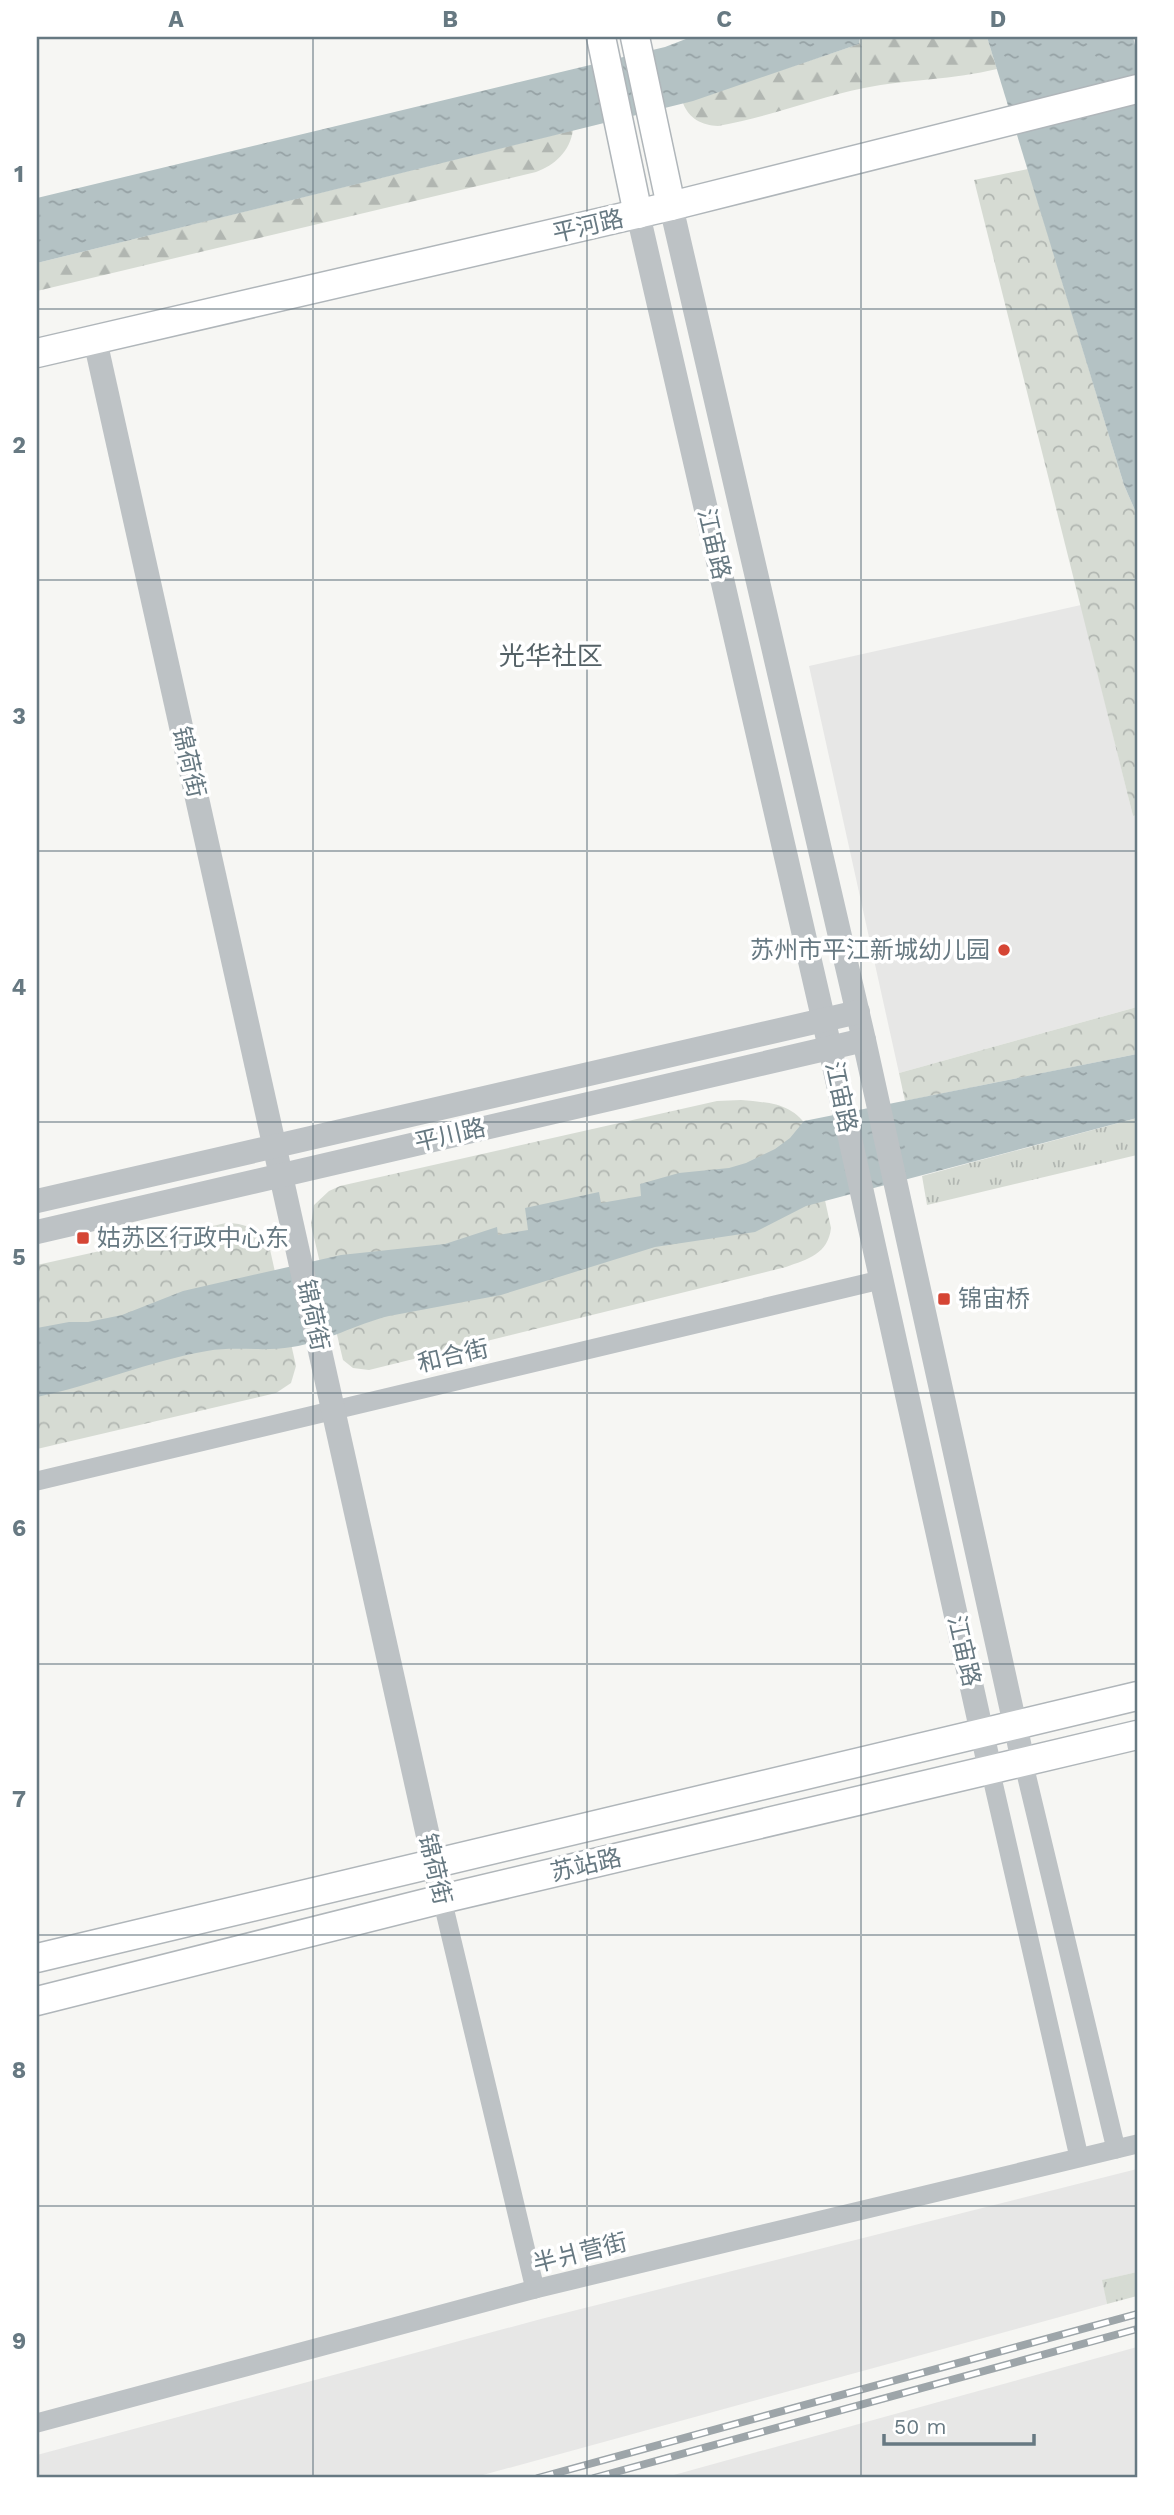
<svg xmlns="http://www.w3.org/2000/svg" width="1174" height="2515" viewBox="0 0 1174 2515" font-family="'Work Sans','Noto Sans SC',sans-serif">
  <defs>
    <pattern id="grass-tufts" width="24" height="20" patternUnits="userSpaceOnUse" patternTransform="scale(1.75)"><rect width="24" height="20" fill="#d6dbd3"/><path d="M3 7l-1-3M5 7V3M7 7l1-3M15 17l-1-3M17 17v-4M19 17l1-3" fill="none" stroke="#b1b6b1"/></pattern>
    <pattern id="forest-firs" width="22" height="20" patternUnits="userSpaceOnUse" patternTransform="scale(1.75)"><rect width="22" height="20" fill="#d6dbd3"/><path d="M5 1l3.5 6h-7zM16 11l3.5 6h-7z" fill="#b1b6b1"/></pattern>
    <pattern id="park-crowns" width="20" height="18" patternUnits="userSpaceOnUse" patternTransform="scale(1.75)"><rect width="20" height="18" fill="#d6dbd3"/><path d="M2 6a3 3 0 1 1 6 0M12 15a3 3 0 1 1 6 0" fill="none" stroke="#b1b6b1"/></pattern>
    <pattern id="water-ripples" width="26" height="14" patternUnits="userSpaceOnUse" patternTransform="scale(1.75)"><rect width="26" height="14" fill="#b4c2c4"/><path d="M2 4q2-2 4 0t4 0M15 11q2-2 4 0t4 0" fill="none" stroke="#96a2a5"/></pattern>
  </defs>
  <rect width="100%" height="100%" fill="#f6f6f3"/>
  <!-- built -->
  <g fill="#e7e7e6">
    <polygon points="1081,605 1133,816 1137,815 1137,1007 899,1073 809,666"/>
    <polygon points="1137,2169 1137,2272 1103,2280 1107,2304 472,2478 37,2478 37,2455 541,2319"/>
    <polygon points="1137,2347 1137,2478 663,2478"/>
  </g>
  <!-- grass -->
  <g fill="url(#grass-tufts)">
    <polygon points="1137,1118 1137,1155 927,1205 922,1176"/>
    <polygon points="1137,2272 1137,2296 1107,2304 1102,2280"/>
  </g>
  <!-- forest -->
  <g fill="url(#forest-firs)">
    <path d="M860 37H987L997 69C954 80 908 79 864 88 815 98 767 118 718 126 702 125 689 119 683 103L859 44Z"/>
    <path d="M573 130C570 151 555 165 536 172L37 291V263Z"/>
  </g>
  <!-- park -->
  <g fill="url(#park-crowns)">
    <polygon points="1028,169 1124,485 1137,515 1137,815 1133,816 974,180"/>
    <polygon points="1137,1007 1137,1054 905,1101 899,1073"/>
    <path d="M741 1100C772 1103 793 1103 810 1131L831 1228C828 1254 808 1259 786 1267L369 1370 353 1368 343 1360 311 1225 314 1205 329 1191 340 1186 717 1101Z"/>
    <path d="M226 1223C245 1223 259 1229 269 1245L296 1366 291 1383 276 1393 37 1449V1265Z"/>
  </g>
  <!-- water -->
  <g fill="url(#water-ripples)">
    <polygon points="691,37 860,37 859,44 693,101 37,263 37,198 665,47"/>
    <polygon points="987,37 1133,37 1137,53 1137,515 1124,485"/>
    <path d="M1137 1054V1118L806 1206 755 1232 655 1247 501 1295 389 1316C356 1324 326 1342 292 1347 264 1352 235 1346 207 1351 149 1361 94 1385 37 1397V1328L69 1322H88L122 1315 183 1291 341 1255 445 1244 497 1227 498 1235 528 1230 525 1208 599 1192 601 1203 641 1196 640 1184 679 1173 729 1168 746 1163 775 1149 790 1138 804 1121Z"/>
  </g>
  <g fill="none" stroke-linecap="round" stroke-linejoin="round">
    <!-- secondary casing -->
    <g stroke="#b0b6ba" stroke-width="31">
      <g id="secondary">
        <polyline points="601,37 638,214"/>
        <polyline points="635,37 671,206"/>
        <polyline points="37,353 671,206 1137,89"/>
        <polyline points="37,1958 1137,1696"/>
        <polyline points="37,2001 442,1899 1137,1735"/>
      </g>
    </g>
    <!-- minor -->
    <g stroke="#bdc2c5" stroke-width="19">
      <polyline points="37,1481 880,1280"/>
      <polyline points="1023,1761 1116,2149"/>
      <polyline points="990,1769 1079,2157"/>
      <polyline points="442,1899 535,2289"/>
      <polyline points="37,2423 535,2289 1137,2144"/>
    </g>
    <!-- tertiary -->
    <g stroke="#bdc2c5" stroke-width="24">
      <polyline points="671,206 864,1040 1023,1761"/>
      <polyline points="638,214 830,1048 990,1769"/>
      <polyline points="95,340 442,1899"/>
      <polyline points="37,1201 858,1012"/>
      <polyline points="37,1232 864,1040"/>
    </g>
    <!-- secondary -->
    <use href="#secondary" stroke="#fff" stroke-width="28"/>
    <!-- rail casing -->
    <g stroke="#9da5a9" stroke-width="8">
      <g id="rail">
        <polyline points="538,2478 1137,2314"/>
        <polyline points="594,2478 1137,2329"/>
      </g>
    </g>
    <!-- rail -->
    <use href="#rail" stroke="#fff" stroke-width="5" stroke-dasharray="16" stroke-linecap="butt"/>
  </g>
  <!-- grid -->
  <path fill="none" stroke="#677982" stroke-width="2" stroke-opacity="0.55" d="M313 37V2478M587 37V2478M861 37V2478M37 309H1137M37 580H1137M37 851H1137M37 1122H1137M37 1393H1137M37 1664H1137M37 1935H1137M37 2206H1137"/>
  <!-- markers -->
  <g fill="#d54534" stroke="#fff" stroke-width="2.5">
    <circle cx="1004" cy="950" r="7"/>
    <rect x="76" y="1231" width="14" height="14" rx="3.5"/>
    <rect x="937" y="1292" width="14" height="14" rx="3.5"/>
  </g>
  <g text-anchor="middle" stroke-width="7" stroke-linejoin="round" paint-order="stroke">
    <!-- street labels -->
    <g font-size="24" fill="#677982" stroke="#fff">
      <text transform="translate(588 226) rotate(-13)" y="8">平河路</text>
      <text transform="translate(714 544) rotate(77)" y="8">江宙路</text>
      <text transform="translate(189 762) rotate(77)" y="8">锦荷街</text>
      <text transform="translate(841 1097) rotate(78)" y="8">江宙路</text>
      <text transform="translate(450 1135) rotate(-13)" y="8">平川路</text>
      <text transform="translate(313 1315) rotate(78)" y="8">锦荷街</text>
      <text transform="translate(453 1356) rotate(-13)" y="8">和合街</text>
      <text transform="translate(964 1651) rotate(77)" y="8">江宙路</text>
      <text transform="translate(586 1865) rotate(-13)" y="8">苏站路</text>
      <text transform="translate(435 1869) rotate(77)" y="8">锦荷街</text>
      <text transform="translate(580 2253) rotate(-14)" y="8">半爿营街</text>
    </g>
    <!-- poi labels -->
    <g font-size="24" fill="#677982" stroke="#fff" text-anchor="start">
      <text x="990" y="958" text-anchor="end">苏州市平江新城幼儿园</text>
      <text x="97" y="1246">姑苏区行政中心东</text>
      <text x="958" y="1307">锦宙桥</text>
    </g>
    <!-- neighbourhood labels -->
    <g font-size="26" fill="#556267" stroke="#fff">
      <text x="551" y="665">光华社区</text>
    </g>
  </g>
  <!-- border -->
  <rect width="1174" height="2515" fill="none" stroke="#ffffff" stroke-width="77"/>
  <!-- scale -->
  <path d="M884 2434v10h150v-10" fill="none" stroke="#677982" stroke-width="3.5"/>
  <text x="894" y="2434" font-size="21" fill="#677982" stroke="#ffffff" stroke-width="5" paint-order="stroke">50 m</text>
  <rect x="38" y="38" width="1098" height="2438" fill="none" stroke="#677982" stroke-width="2.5"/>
  <g font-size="23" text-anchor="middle" font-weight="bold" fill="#677982">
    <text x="176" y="27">A</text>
    <text x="450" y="27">B</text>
    <text x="724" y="27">C</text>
    <text x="998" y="27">D</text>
    <text x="19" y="182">1</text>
    <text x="19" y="453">2</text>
    <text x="19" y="724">3</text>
    <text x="19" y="995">4</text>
    <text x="19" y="1265">5</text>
    <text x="19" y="1536">6</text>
    <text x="19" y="1807">7</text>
    <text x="19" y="2078">8</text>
    <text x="19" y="2349">9</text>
  </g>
</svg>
